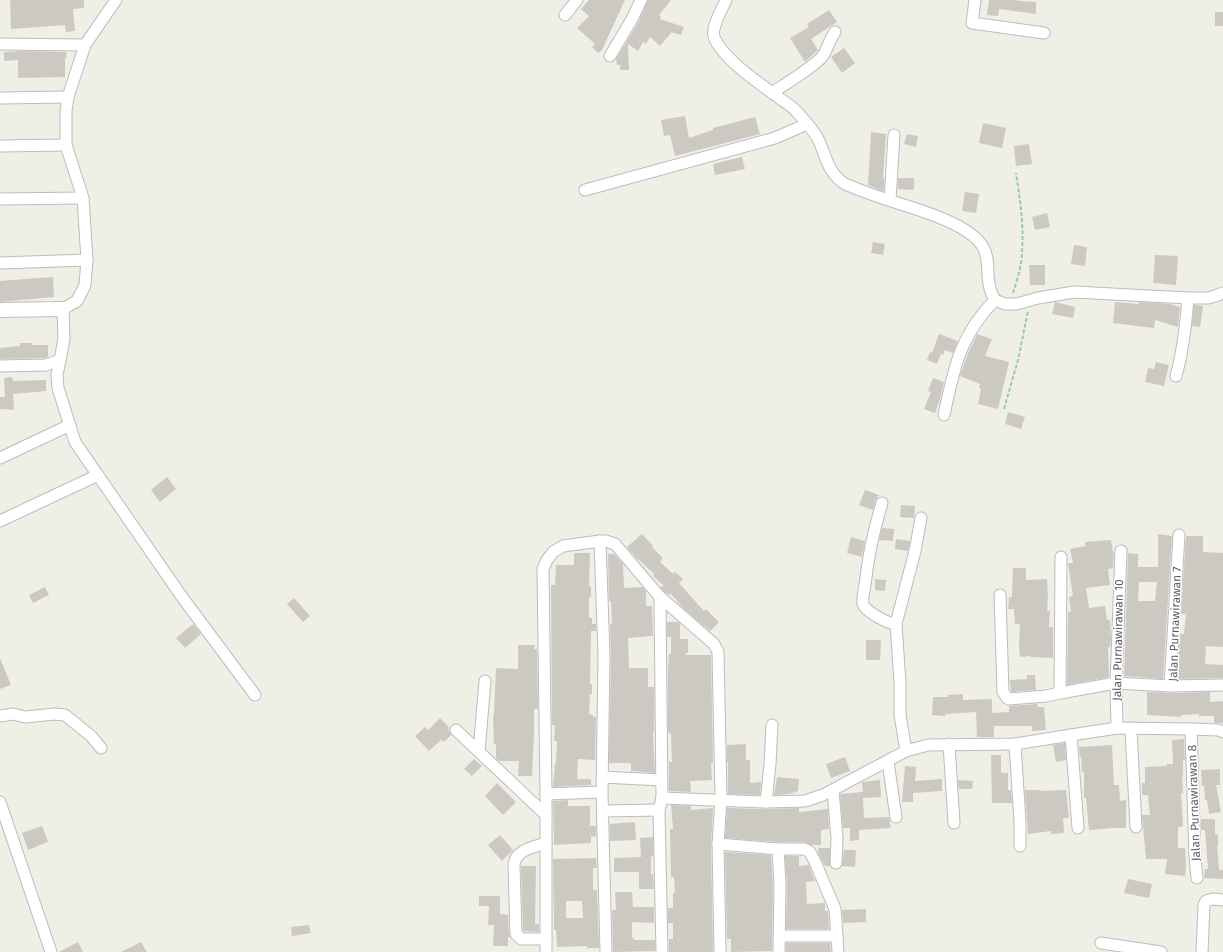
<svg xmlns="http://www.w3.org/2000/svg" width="1223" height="952" viewBox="0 0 1223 952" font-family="'Fira Sans',sans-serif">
  <rect width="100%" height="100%" fill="#f0efe5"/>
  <!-- building -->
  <g fill="#cbc9c2" fill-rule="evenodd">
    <polygon points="10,0 84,0 84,8 73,9 75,31 66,32 65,25 11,29"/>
    <polygon points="589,0 625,0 602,50 598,53 592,47 595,44 577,28 589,16 581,9"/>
    <polygon points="648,0 671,0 659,15 661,17 660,19 684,27 681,35 671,32 671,33 660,46 650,37 646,44 643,42 638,51 628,44 629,70 620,70 620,65 617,65 616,59 638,23"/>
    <polygon points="989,0 1011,0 1036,2 1036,14 999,9 998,16 987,15"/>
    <polygon points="829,10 837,22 811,39 818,50 805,62 790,38 809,27 807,24"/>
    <rect x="1215" y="12" width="8" height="14"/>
    <polygon points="844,48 855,63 842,73 831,57"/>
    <polygon points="25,51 66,52 67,58 65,58 65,77 18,78 18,60 4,61 4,52"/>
    <polygon points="685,116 689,138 713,130 713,128 755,117 760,134 675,156 670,135 664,136 661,120"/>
    <polygon points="983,123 1006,128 1002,148 979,143"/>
    <polygon points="871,132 886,134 883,178 884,178 884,189 882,191 868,185"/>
    <polygon points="907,134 918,136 916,147 904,144"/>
    <polygon points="1029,144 1032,164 1016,166 1014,146"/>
    <polygon points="742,157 745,169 715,175 713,164"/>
    <polygon points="898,178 914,178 914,190 898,189"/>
    <polygon points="965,192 979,194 976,213 962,211"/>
    <polygon points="1047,213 1050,227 1035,230 1032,217"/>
    <polygon points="873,242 885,244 883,255 871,253"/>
    <polygon points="1074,245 1087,247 1085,266 1071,264"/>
    <polygon points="1155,255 1178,256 1176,285 1153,283"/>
    <polygon points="1029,265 1045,265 1045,285 1030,285"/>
    <polygon points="53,277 54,297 0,302 0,281"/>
    <polygon points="1055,302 1075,307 1073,318 1052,314"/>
    <polygon points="1115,302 1139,304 1139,302 1170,304 1180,307 1178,327 1155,320 1154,328 1113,323"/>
    <polygon points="1194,305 1203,306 1200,327 1192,326"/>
    <polygon points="939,334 958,341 953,353 945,350 943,355 941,354 937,364 927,360 930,352 932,353"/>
    <polygon points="977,334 992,339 985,356 1009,362 998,409 978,404 981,389 979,388 980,384 960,376 967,356"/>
    <polygon points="20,343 32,343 32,345 48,345 48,357 45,358 0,359 0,348 20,346"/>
    <polygon points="1156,362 1169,365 1164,386 1145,382 1148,368 1154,369"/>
    <polygon points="12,377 13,381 46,380 46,391 13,394 14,410 0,409 0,397 5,397 4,378"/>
    <polygon points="933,378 944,382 940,399 935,413 924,409 931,392 928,391"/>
    <polygon points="1008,412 1025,417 1021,429 1005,424"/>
    <polygon points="167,477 176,489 160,502 151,490"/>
    <polygon points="865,490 879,495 875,501 873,510 859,505"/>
    <polygon points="901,505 915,506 914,518 900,517"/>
    <polygon points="882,528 894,529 893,541 879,540"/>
    <polygon points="642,534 653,546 652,547 663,558 660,562 673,574 675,572 683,579 679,583 704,611 706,609 719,622 710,631 684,609 670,593 669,595 665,592 660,587 664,586 653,576 654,574 638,559 638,560 627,547"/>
    <path d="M1158 534 1172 536 1163 679 1124 676 1128 553 1138 554V567H1158ZM1139 582H1157L1155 601H1138Z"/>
    <polygon points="1186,536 1203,536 1203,552 1223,553 1223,647 1206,646 1205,664 1223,665 1223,678 1177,679 1180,634 1184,634 1186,614 1181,614"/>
    <polygon points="851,537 865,541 862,557 847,553"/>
    <polygon points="896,539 910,541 908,551 895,549"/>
    <polygon points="1111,540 1113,553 1114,553 1113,568 1108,569 1110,585 1086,588 1089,608 1105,606 1107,620 1110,620 1111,639 1110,647 1108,647 1109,677 1067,685 1068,612 1071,612 1069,597 1073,596 1068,563 1073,563 1070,549 1085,546 1085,542"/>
    <polygon points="574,553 590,553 589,586 591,586 591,597 589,597 589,618 592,618 592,624 596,624 596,631 591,631 590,684 592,684 592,694 590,694 589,714 593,715 593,717 596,717 595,760 578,759 577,779 591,779 591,785 553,787 555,763 556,763 557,741 554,741 555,725 552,725 551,585 555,585 556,565 574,565"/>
    <polygon points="608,554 614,554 623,564 624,588 643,587 646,591 646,606 652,606 653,636 628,638 629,668 648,668 648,687 654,687 654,733 653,733 655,773 631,771 631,763 609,763 611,656 610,624 612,624 611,601 609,601"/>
    <polygon points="1013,568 1026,568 1026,580 1047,579 1048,595 1047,611 1050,611 1049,627 1053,627 1053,658 1030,657 1030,656 1020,657 1019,645 1020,624 1015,624 1014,609 1008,609 1009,597 1012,597"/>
    <polygon points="875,579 886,580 885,591 875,590"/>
    <polygon points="45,587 49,595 33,603 29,595"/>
    <polygon points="294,598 310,616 303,622 287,604"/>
    <polygon points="667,622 678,622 680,624 680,639 688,639 688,652 685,655 711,655 713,763 711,763 712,780 690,781 691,792 669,791 669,762 672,762 671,734 668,732 668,671 669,654 671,654 671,637 667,637"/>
    <polygon points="193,624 201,634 185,648 176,638"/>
    <polygon points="866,640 881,640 880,660 866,660"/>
    <polygon points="518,645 535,645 534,649 537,649 538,709 534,709 534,735 532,776 518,776 519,761 499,761 496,758 496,744 494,744 493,715 494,715 496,668 518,669"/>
    <polygon points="0,658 11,685 0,689"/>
    <polygon points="1027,675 1035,675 1036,690 1011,692 1010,680 1027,679"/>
    <polygon points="1147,692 1170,693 1210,692 1210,702 1223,701 1223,723 1214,723 1214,716 1199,716 1199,714 1181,715 1181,717 1147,715"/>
    <polygon points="963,694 963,700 992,699 992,713 1009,712 1009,706 1037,704 1038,707 1044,707 1046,730 1032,731 1032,726 994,726 994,737 977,737 976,712 945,714 945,716 932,715 933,697 948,697 948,695"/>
    <polygon points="440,718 449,727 448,728 451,735 444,742 441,740 429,751 415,736 425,727 428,730"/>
    <polygon points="1184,739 1185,760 1183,760 1183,775 1182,775 1183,793 1181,793 1183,826 1178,827 1178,848 1185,848 1186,866 1185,876 1165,874 1167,859 1146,859 1142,815 1150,815 1148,795 1142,795 1142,783 1145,783 1145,767 1167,766 1167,764 1173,764 1172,740"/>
    <polygon points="1065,743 1066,760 1056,762 1053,745"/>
    <polygon points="746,744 746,760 750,760 750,783 761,782 760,795 728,794 728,762 727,762 727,745"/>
    <polygon points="1112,745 1114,785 1119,785 1120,801 1126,800 1126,828 1113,828 1089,830 1086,798 1084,798 1084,772 1082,772 1081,757 1080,757 1079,747"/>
    <polygon points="991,755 1001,755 1001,773 1008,773 1008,790 1011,790 1012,803 992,803"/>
    <polygon points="845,757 850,771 831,778 826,764"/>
    <polygon points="474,759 482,766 472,776 464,769"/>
    <polygon points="905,766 916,767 915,781 942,779 942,791 913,793 913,802 902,802"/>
    <polygon points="1220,769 1220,785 1216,785 1221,812 1209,814 1207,800 1205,800 1204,785 1202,786 1201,770"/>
    <polygon points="777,777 799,779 798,791 789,794 774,795"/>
    <polygon points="880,780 881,797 863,798 864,818 889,817 891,828 859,830 859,840 850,841 850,828 843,828 840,794 863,792 862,782"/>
    <polygon points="958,780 973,781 972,789 959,789"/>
    <polygon points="497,783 516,802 503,815 485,796"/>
    <polygon points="1025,790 1040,790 1040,791 1066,790 1069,818 1063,818 1064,833 1051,834 1051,831 1028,834"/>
    <polygon points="568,800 568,806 590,806 590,826 596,826 596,836 591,837 591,843 554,845 553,801"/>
    <polygon points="671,805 691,806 691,810 713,808 711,844 713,952 669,952 669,939 673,939 673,923 668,923 668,908 673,908 673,893 675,893 674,877 671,877 670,829 673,829"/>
    <polygon points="727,808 766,809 799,808 799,812 828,809 829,829 821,830 821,845 811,845 804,842 778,842 725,838"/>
    <polygon points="1201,819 1215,819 1215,835 1218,834 1218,846 1217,846 1219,870 1223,870 1223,879 1204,878 1205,869 1208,869 1205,830 1201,830"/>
    <polygon points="635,822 636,840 610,841 610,824"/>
    <polygon points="42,826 48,842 28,850 22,833"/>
    <polygon points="500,835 513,850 502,861 488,845"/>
    <polygon points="653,837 653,856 651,857 651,874 653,874 654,889 639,889 639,872 614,872 614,858 641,857 640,838"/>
    <polygon points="818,848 830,848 830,866 825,866 818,853"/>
    <polygon points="844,850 856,850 855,867 842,866"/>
    <polygon points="725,852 771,855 773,884 772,951 731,952 731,939 727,939"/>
    <polygon points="785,856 799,856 799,866 809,865 815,881 806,882 807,904 825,903 825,911 828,911 829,929 786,929 787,884"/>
    <path d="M596 858 597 868H593V890H597L599 948H587V946L557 947 556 930H554L553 859ZM566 901H582L583 918H566Z"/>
    <polygon points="521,866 536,866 535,924 539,924 539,932 523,931"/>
    <polygon points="1128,879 1152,884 1149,898 1124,893"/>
    <polygon points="615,892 632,892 633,907 654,907 654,923 632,922 632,938 634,938 634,940 655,940 655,951 613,952 612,910 616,910"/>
    <polygon points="479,896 500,896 500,914 508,915 509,934 510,937 508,937 508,946 493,946 494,925 488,925 489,906 479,906"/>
    <polygon points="866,909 866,922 843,923 842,910"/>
    <polygon points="309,925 311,933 292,936 291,927"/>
    <polygon points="78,942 83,952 59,952"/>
    <polygon points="141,942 147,952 121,952"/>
    <polygon points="786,943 830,943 831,952 786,952"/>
  </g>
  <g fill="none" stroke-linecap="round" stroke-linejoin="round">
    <!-- minor casing -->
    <g stroke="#babcc1" stroke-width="13">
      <g id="minor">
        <path d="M726 0C722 9 711 28 714 37 722 58 760 84 778 97 784 102 792 106 797 112 805 121 814 130 819 141 827 159 828 173 845 184 857 189 870 194 882 198 909 207 969 222 983 247 992 262 983 281 995 300L1005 304H1017L1038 298 1074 292 1188 298H1208L1215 296 1223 293"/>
        <polyline points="975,0 972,23 1044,33"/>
        <polyline points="565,15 577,0"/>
        <polyline points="0,44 85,45"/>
        <polyline points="610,56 632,19 641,0"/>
        <path d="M772 93C782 86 819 64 824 54 828 47 830 39 835 32"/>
        <polyline points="0,98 68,97"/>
        <polyline points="0,146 66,145"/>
        <polyline points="585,190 775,138 807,124"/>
        <polyline points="0,199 83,198"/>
        <polyline points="890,200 894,135"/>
        <polyline points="0,263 87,260"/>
        <polyline points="60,360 57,375 58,388 75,442 182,597 255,695"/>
        <polyline points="0,366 46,365 60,360 64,339 63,309 77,301 85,285 87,260 83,198 66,145 66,111 68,97 85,45 116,0"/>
        <path d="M1176 376C1183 351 1186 324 1188 298"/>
        <path d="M944 415C954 368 960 335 995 300"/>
        <polyline points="0,458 70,425"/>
        <path d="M882 503C874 529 868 557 865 585 864 591 862 598 863 604 865 611 888 624 896 624L900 683V715L906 751"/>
        <polyline points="0,521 98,475"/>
        <polyline points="1179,535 1170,686 1223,685"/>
        <polyline points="600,541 604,656 602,792 606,952"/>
        <polyline points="1061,557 1060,693 1116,683 1170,686"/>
        <polyline points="1000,595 1003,692 1007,698 1009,699 1046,696 1060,693"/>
        <polyline points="660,597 662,798 659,810 662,952"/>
        <polyline points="896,624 915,551 921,518"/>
        <polyline points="0,716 13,714 25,717 55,714 65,715 91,736 101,748"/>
        <polyline points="1117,728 1116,683 1121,551"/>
        <polyline points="1191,729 1195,857 1197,878"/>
        <polyline points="456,730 546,815"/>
        <polyline points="1131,730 1136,827"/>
        <polyline points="1071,735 1078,828"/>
        <polyline points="949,744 954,823"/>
        <polyline points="1015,744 1020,822 1020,846"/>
        <polyline points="479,751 485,681"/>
        <polyline points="888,762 896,817"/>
        <polyline points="602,777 661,780"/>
        <polyline points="833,790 837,838 836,863"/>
        <polyline points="546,794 602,792"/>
        <polyline points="662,798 766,802 805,801 823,795 906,751 928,745 1015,744 1071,735 1117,728 1191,729 1218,730 1223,732"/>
        <polyline points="0,802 51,952"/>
        <polyline points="766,802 770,764 772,725"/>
        <polyline points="603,811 659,810"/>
        <polyline points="718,844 778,849 780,884 779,952"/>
        <polyline points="778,849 804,849 810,852 816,864 835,909 837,936 779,936"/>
        <polyline points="837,936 838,952"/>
        <path d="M546 939H521L516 934 514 866C514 850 534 847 546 843"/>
        <polyline points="1101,943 1161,952"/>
        <polyline points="546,952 546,794 543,569 547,560 553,552 563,546 600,541 606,541 615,544 660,597 714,644 718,652 721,799 718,844 720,952"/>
        <polyline points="1202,952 1204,905 1206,901 1213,899 1223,900"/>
      </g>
    </g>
    <!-- tertiary casing -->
    <g stroke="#babcc1" stroke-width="16">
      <polyline id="tertiary" points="0,310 63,309"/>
    </g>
    <!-- path -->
    <g stroke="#99caac" stroke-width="2" stroke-dasharray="4 2" stroke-linecap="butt">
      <path d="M1013 293C1017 280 1022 265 1022 251 1024 225 1020 199 1016 173"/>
      <polyline points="1004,409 1018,360 1028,311"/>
    </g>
    <!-- minor -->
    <use href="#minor" stroke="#fff" stroke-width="11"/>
    <!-- tertiary -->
    <use href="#tertiary" stroke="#fff" stroke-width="14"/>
  </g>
  <g text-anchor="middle" stroke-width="3" stroke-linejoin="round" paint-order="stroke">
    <!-- street labels -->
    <g font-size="12" fill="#5d6066" stroke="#fff">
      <text transform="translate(1175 624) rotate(-88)" y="4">Jalan Purnawirawan 7</text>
      <text transform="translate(1118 640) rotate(-89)" y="4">Jalan Purnawirawan 10</text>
      <text transform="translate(1194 803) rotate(-92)" y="4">Jalan Purnawirawan 8</text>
    </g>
  </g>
</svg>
